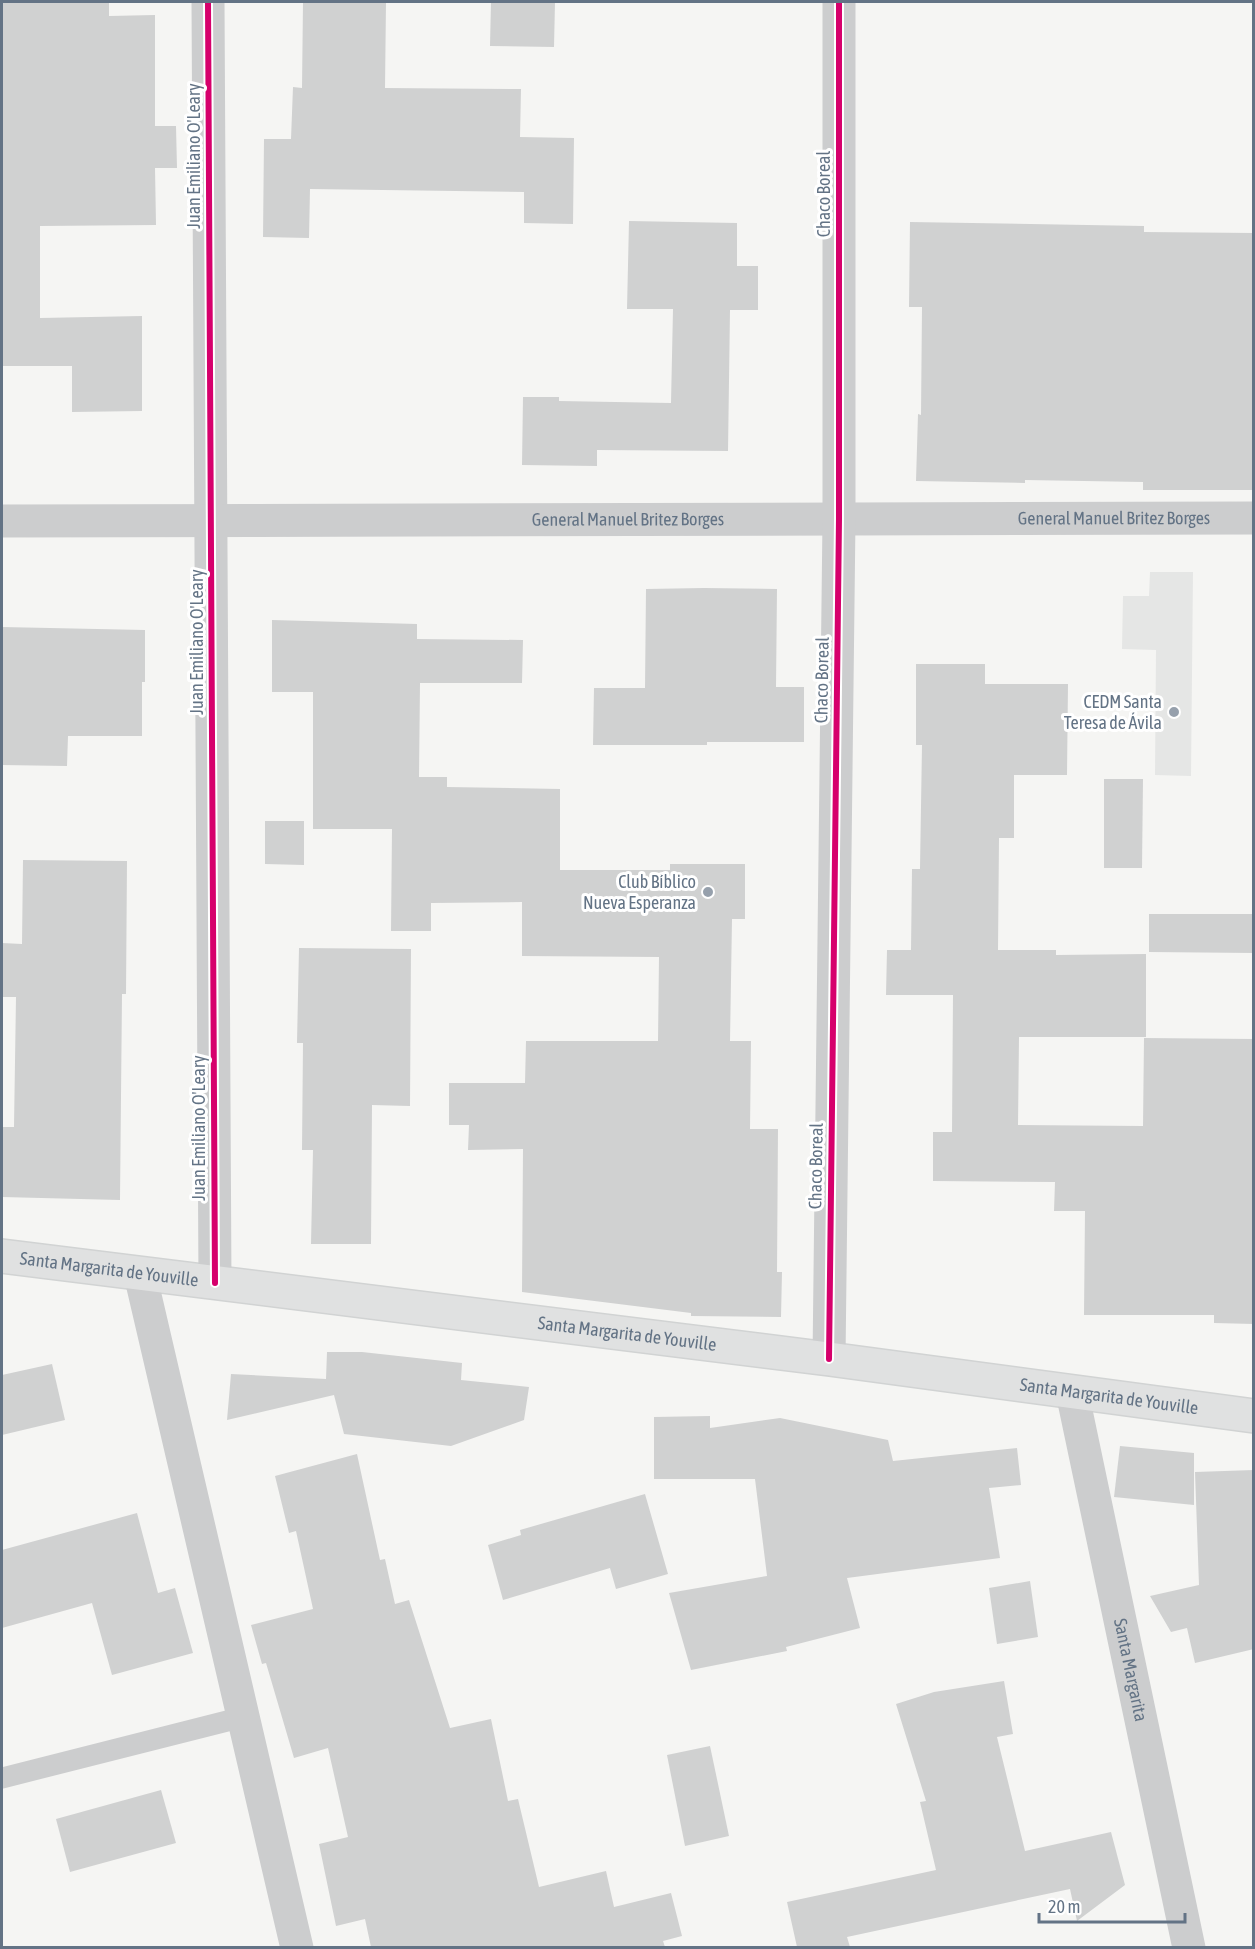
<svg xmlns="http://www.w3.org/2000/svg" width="1255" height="1949" viewBox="0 0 1255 1949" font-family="'Asap Condensed',sans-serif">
  <rect width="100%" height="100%" fill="#f5f5f3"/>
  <!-- built -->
  <polygon fill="#e5e6e5" points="1150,572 1193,572 1191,776 1155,775 1156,650 1122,649 1123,596 1149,596"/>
  <!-- building -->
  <g fill="#d0d1d1">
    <polygon points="3,2 109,2 109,16 155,15 155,126 176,126 177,168 155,168 156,225 40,226 40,318 142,316 142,411 72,412 72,366 2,366"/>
    <polygon points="303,2 386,2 385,88 521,89 520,137 574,138 573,224 524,223 524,192 310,189 309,238 263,237 264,139 291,139 293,87 302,88"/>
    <polygon points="491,2 555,2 554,47 490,46"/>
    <polygon points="629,221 737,223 737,266 758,266 758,310 730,310 728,451 597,450 597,466 522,465 523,397 559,397 559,401 671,403 673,309 627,309"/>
    <polygon points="910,222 1144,226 1144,232 1254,233 1254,490 1143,490 1143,482 1025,480 1025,483 916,481 918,414 921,415 922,307 909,307"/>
    <polygon points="704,588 777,589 776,687 804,687 804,742 707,742 707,745 593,745 594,688 645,688 646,589"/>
    <polygon points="272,620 417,624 417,639 523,640 522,683 420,683 419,777 447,777 447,787 560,789 560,870 670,870 670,864 745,864 745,919 732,919 730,1041 751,1041 750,1129 778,1129 777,1272 782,1272 781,1317 691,1316 691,1313 522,1292 523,1149 468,1150 469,1125 449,1125 449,1083 525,1083 526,1041 658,1041 659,957 522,956 522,902 431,903 431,931 391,931 392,829 313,829 313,692 272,692"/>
    <polygon points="2,627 145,630 145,682 142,682 142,736 68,736 67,766 2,765"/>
    <polygon points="916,664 985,664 985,684 1068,684 1067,775 1014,775 1014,838 999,838 998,950 1056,950 1056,955 1146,954 1146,1037 1019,1037 1018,1125 1143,1126 1144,1038 1254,1039 1254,1324 1214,1323 1214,1315 1084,1315 1085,1211 1054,1211 1055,1182 933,1181 933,1132 952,1132 953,995 886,995 887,950 911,950 912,869 920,869 922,745 916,745"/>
    <polygon points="1104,779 1143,779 1142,868 1104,868"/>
    <polygon points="265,821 304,821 304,865 265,864"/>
    <polygon points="23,860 127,861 126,994 122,994 120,1200 2,1197 2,1127 14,1127 16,997 2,997 2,943 22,944"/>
    <polygon points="1149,914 1254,914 1254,953 1149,952"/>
    <polygon points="299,948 411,949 410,1106 372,1105 371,1244 311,1244 313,1150 302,1150 303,1043 297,1043"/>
    <polygon points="327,1352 362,1352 462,1363 461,1380 529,1387 524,1420 451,1446 344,1434 334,1395 227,1420 231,1374 326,1379"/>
    <polygon points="52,1364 65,1420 2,1435 2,1375"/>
    <polygon points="710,1416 710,1428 780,1418 888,1440 893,1461 1017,1448 1021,1485 989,1488 1000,1558 847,1578 860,1628 786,1647 787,1651 691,1670 669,1593 767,1576 755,1479 654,1479 654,1417"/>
    <polygon points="1120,1446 1194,1453 1194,1505 1114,1497"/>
    <polygon points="357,1454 380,1560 385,1559 395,1604 409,1600 450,1728 491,1719 508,1801 518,1799 539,1887 606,1871 614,1907 671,1893 682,1936 663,1941 665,1947 371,1947 365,1919 336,1926 319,1844 348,1837 328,1748 294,1758 266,1663 262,1664 251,1625 313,1609 296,1531 289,1533 275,1476"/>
    <polygon points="1254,1470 1254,1649 1195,1663 1187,1628 1171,1632 1150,1596 1199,1585 1195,1472"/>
    <polygon points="645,1494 668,1574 616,1589 610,1568 503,1600 488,1545 521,1535 520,1530"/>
    <polygon points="137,1513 158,1593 175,1588 193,1653 112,1675 92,1603 2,1628 2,1550"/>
    <polygon points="1030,1581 1038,1637 997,1644 989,1588"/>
    <polygon points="1004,1681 1013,1734 997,1737 1025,1851 1111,1832 1125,1885 1077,1921 1070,1889 847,1937 850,1947 797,1947 787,1902 936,1870 920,1802 926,1801 896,1704 934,1692"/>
    <polygon points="710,1746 729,1836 685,1846 667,1755"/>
    <polygon points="161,1790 176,1843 70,1872 56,1819"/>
  </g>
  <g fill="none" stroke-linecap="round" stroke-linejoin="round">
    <!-- secondary casing -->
    <g stroke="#d1d3d3" stroke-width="36">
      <g id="secondary">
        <path id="s3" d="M2 1256 829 1359 1254 1416"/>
      </g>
    </g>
    <!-- service -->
    <polyline stroke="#cccdce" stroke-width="21" points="2,1778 243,1717"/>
    <!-- minor -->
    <g stroke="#cccdce" stroke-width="33">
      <polyline points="208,2 215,1283"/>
      <path id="s1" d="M2 521 1254 518"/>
      <polyline points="140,1274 297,1948"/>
      <polyline points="829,1359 839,519 839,2"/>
      <path id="s2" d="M1072 1392 1189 1948"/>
    </g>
    <!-- secondary -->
    <use href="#secondary" stroke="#e0e1e1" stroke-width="33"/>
    <!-- cycleway casing -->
    <g stroke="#fff" stroke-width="10">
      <g id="cycleway">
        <polyline points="208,2 215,1283"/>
        <polyline points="829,1359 839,519 839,2"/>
      </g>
    </g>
    <!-- cycleway -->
    <use href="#cycleway" stroke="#d6006c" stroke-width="6"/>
  </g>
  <!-- markers -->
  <g fill="#96a0ac" stroke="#fff" stroke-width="2">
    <circle cx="1174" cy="712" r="6"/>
    <circle cx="708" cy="892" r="6"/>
  </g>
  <g text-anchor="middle" stroke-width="6" stroke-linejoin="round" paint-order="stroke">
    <!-- street labels -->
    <g font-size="18" fill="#637385" stroke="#fff">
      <text transform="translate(194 156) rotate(-90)" y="6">Juan Emiliano O'Leary</text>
      <text transform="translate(824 194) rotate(-90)" y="6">Chaco Boreal</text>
      <text dy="6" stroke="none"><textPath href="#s1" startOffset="1112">General Manuel Britez Borges</textPath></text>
      <text dy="6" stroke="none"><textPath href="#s1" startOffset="626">General Manuel Britez Borges</textPath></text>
      <text transform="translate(197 642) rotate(-90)" y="6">Juan Emiliano O'Leary</text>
      <text transform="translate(822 680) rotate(-89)" y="6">Chaco Boreal</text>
      <text transform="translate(199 1128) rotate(-90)" y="6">Juan Emiliano O'Leary</text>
      <text transform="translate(816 1166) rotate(-89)" y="6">Chaco Boreal</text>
      <text dy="6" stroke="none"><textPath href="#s3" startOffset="108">Santa Margarita de Youville</textPath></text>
      <text dy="6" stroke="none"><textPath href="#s3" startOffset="630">Santa Margarita de Youville</textPath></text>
      <text dy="6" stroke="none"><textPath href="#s3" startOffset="1116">Santa Margarita de Youville</textPath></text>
      <text dy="6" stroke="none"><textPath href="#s2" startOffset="284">Santa Margarita</textPath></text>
    </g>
    <!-- poi labels -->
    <g font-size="18" fill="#637385" stroke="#fff" text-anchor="end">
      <text x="1162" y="708">CEDM Santa<tspan x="1162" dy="21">Teresa de Ávila</tspan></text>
      <text x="696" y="888">Club Bíblico<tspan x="696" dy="21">Nueva Esperanza</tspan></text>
    </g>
  </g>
  <!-- border -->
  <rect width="1255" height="1949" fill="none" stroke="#637385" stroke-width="6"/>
  <!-- scale -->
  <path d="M1039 1913v9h146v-9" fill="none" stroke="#637385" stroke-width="3"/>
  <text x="1048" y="1913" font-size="18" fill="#637385" stroke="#ffffff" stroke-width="4.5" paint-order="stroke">20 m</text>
</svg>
